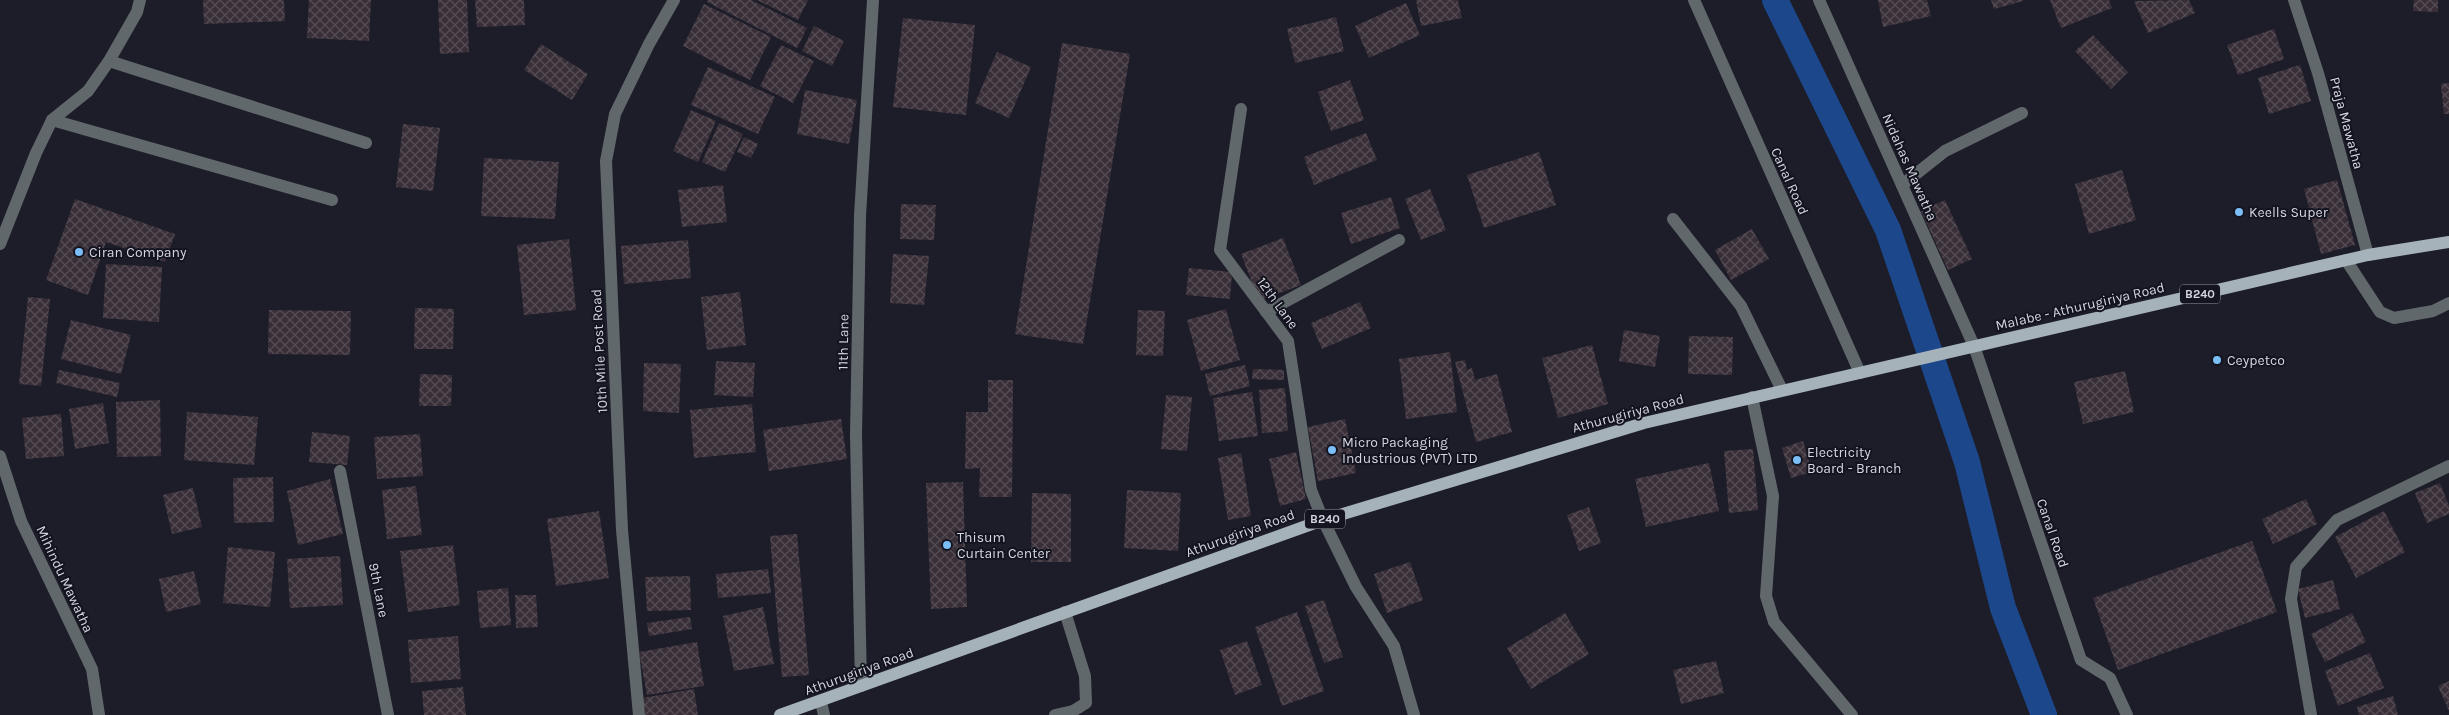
<svg xmlns="http://www.w3.org/2000/svg" width="2449" height="715" viewBox="0 0 2449 715" font-family="Karla,sans-serif">
  <defs>
    <pattern id="building-cross-hatch" width="8" height="8" patternUnits="userSpaceOnUse" patternTransform="scale(1.25)"><rect width="8" height="8" fill="#392f38"/><path d="M0 0l8 8M0 8l8-8" fill="none" stroke="#554c54"/></pattern>
  </defs>
  <rect width="100%" height="100%" fill="#1d1d29"/>
  <g fill="none" stroke-linecap="round" stroke-linejoin="round">
    <!-- canal -->
    <polyline stroke="#1d478b" stroke-width="26" points="1775,0 1888,230 1967,462 2003,608 2044,715"/>
  </g>
  <!-- building -->
  <g fill="url(#building-cross-hatch)">
    <polygon points="203,0 284,0 285,21 204,24"/>
    <polygon points="309,0 371,0 369,41 307,38"/>
    <polygon points="438,0 467,0 469,52 440,54"/>
    <polygon points="475,0 524,0 525,25 477,27"/>
    <polygon points="708,0 751,0 807,28 797,48 707,2"/>
    <polygon points="757,0 808,0 798,20"/>
    <polygon points="1416,0 1458,0 1462,18 1421,26"/>
    <polygon points="1878,0 1927,0 1931,16 1883,27"/>
    <polygon points="1991,0 2023,0 2023,1 1994,9"/>
    <polygon points="2050,0 2109,0 2112,8 2061,28"/>
    <polygon points="2189,0 2195,13 2148,33 2134,1"/>
    <polygon points="2414,0 2438,0 2438,12 2413,11"/>
    <polygon points="1406,3 1420,35 1369,58 1355,26"/>
    <polygon points="704,4 771,37 750,80 683,46"/>
    <polygon points="1336,17 1344,51 1295,63 1287,29"/>
    <polygon points="903,18 975,25 966,115 893,107"/>
    <polygon points="814,26 844,41 832,66 802,51"/>
    <polygon points="2274,29 2284,59 2238,75 2227,45"/>
    <polygon points="2093,35 2128,72 2111,89 2075,51"/>
    <polygon points="1062,43 1130,54 1083,344 1015,334"/>
    <polygon points="541,44 588,74 572,100 524,70"/>
    <polygon points="781,45 814,61 793,103 760,86"/>
    <polygon points="997,52 1031,67 1009,118 975,103"/>
    <polygon points="2300,65 2311,101 2269,114 2258,78"/>
    <polygon points="708,67 775,97 758,134 691,105"/>
    <polygon points="1350,80 1364,120 1331,131 1318,92"/>
    <polygon points="2449,83 2449,114 2444,114 2441,84"/>
    <polygon points="805,90 857,100 849,144 797,134"/>
    <polygon points="691,110 716,121 698,162 673,151"/>
    <polygon points="719,123 743,134 725,172 702,162"/>
    <polygon points="403,124 440,128 433,191 396,187"/>
    <polygon points="1366,133 1377,160 1314,185 1304,157"/>
    <polygon points="744,137 758,144 751,158 737,152"/>
    <polygon points="1539,152 1556,205 1484,228 1467,175"/>
    <polygon points="484,158 559,162 555,219 481,216"/>
    <polygon points="2122,170 2136,220 2089,234 2075,184"/>
    <polygon points="2337,180 2355,245 2321,254 2304,189"/>
    <polygon points="723,185 727,222 682,227 678,190"/>
    <polygon points="1430,189 1446,230 1421,240 1405,199"/>
    <polygon points="1391,197 1400,228 1351,244 1341,213"/>
    <polygon points="75,199 175,234 165,262 106,242 88,295 46,280"/>
    <polygon points="1945,200 1972,259 1948,270 1921,211"/>
    <polygon points="901,204 936,205 934,240 900,239"/>
    <polygon points="1752,229 1769,259 1731,280 1715,250"/>
    <polygon points="1283,238 1301,285 1259,301 1241,254"/>
    <polygon points="569,239 576,310 524,315 517,245"/>
    <polygon points="688,240 691,278 624,284 621,246"/>
    <polygon points="893,254 929,256 924,305 890,303"/>
    <polygon points="106,264 162,267 159,322 103,318"/>
    <polygon points="1189,268 1232,272 1230,299 1186,295"/>
    <polygon points="740,292 746,345 707,350 701,297"/>
    <polygon points="28,297 50,299 41,386 19,384"/>
    <polygon points="1360,302 1371,328 1322,349 1311,323"/>
    <polygon points="415,308 454,309 453,349 414,349"/>
    <polygon points="1226,309 1240,360 1201,371 1187,320"/>
    <polygon points="269,310 351,311 350,355 268,354"/>
    <polygon points="1138,310 1165,311 1163,356 1136,355"/>
    <polygon points="71,320 131,335 121,374 61,359"/>
    <polygon points="1624,330 1660,336 1655,367 1619,361"/>
    <polygon points="1689,336 1733,337 1732,375 1688,374"/>
    <polygon points="1592,345 1608,404 1558,418 1542,358"/>
    <polygon points="1450,352 1457,412 1406,419 1399,359"/>
    <polygon points="1465,360 1467,370 1472,368 1475,380 1497,374 1512,432 1476,442 1455,362"/>
    <polygon points="716,361 755,363 753,397 714,395"/>
    <polygon points="644,363 681,364 679,413 643,411"/>
    <polygon points="1245,365 1250,386 1210,396 1205,374"/>
    <polygon points="1253,369 1284,370 1284,380 1252,379"/>
    <polygon points="59,370 120,383 117,397 56,383"/>
    <polygon points="2125,371 2134,412 2083,424 2074,382"/>
    <polygon points="420,374 452,375 451,406 419,406"/>
    <polygon points="988,380 1013,380 1012,497 979,497 980,468 965,469 966,412 988,412"/>
    <polygon points="1285,388 1288,431 1262,433 1259,390"/>
    <polygon points="1252,392 1258,436 1219,441 1213,398"/>
    <polygon points="1166,395 1192,397 1187,451 1161,449"/>
    <polygon points="160,400 161,456 117,457 116,402"/>
    <polygon points="103,403 109,443 75,449 69,409"/>
    <polygon points="752,404 756,452 694,458 690,410"/>
    <polygon points="187,412 258,417 254,465 184,460"/>
    <polygon points="61,414 64,456 26,459 22,418"/>
    <polygon points="841,419 847,459 769,471 763,430"/>
    <polygon points="1345,419 1356,473 1318,481 1308,427"/>
    <polygon points="312,432 350,436 347,465 309,462"/>
    <polygon points="420,434 423,476 377,479 374,437"/>
    <polygon points="1803,441 1812,472 1791,478 1782,448"/>
    <polygon points="1753,449 1758,510 1729,513 1724,451"/>
    <polygon points="1296,452 1306,499 1280,506 1269,459"/>
    <polygon points="1241,453 1251,516 1228,520 1218,458"/>
    <polygon points="1709,463 1719,511 1646,527 1635,479"/>
    <polygon points="273,477 274,522 234,523 233,478"/>
    <polygon points="330,479 343,534 298,545 287,491"/>
    <polygon points="963,482 967,607 931,609 926,483"/>
    <polygon points="2440,483 2449,506 2449,514 2427,523 2415,493"/>
    <polygon points="416,486 422,535 387,539 382,490"/>
    <polygon points="193,488 202,527 172,534 163,495"/>
    <polygon points="1127,490 1181,493 1178,551 1124,548"/>
    <polygon points="1032,493 1071,494 1071,562 1031,562"/>
    <polygon points="2306,499 2317,524 2273,544 2262,519"/>
    <polygon points="1589,507 1601,543 1579,551 1567,515"/>
    <polygon points="599,511 609,578 556,586 547,519"/>
    <polygon points="2384,511 2405,552 2356,578 2335,537"/>
    <polygon points="797,534 809,675 782,677 770,536"/>
    <polygon points="2252,541 2277,612 2118,670 2093,598"/>
    <polygon points="453,545 460,605 408,612 400,551"/>
    <polygon points="228,547 275,552 270,607 223,603"/>
    <polygon points="340,556 343,605 290,608 287,559"/>
    <polygon points="1410,562 1423,600 1387,613 1374,574"/>
    <polygon points="768,569 771,593 718,598 716,574"/>
    <polygon points="194,571 201,604 166,612 159,579"/>
    <polygon points="690,576 691,610 647,611 645,577"/>
    <polygon points="2333,580 2340,609 2305,618 2298,589"/>
    <polygon points="508,588 511,625 480,628 477,591"/>
    <polygon points="515,595 536,595 538,627 516,628"/>
    <polygon points="1324,600 1343,657 1324,663 1305,606"/>
    <polygon points="763,607 774,664 734,671 723,616"/>
    <polygon points="1297,612 1324,691 1282,706 1255,627"/>
    <polygon points="1565,613 1589,654 1531,689 1507,648"/>
    <polygon points="2352,613 2366,642 2325,662 2311,634"/>
    <polygon points="690,617 692,629 649,636 647,623"/>
    <polygon points="458,636 461,679 411,683 408,640"/>
    <polygon points="1247,641 1262,685 1235,695 1220,650"/>
    <polygon points="697,642 704,686 647,695 639,652"/>
    <polygon points="2370,653 2384,688 2338,706 2325,671"/>
    <polygon points="1716,661 1724,693 1681,704 1673,670"/>
    <polygon points="2449,681 2449,711 2438,686"/>
    <polygon points="463,687 466,715 424,715 422,691"/>
    <polygon points="694,689 698,715 645,715 642,698"/>
    <polygon points="2393,696 2398,715 2359,715 2357,707"/>
  </g>
  <g fill="none" stroke-linecap="round" stroke-linejoin="round">
    <!-- minor -->
    <g stroke="#61686b" stroke-width="12">
      <polyline points="1694,0 1860,373"/>
      <polyline points="1819,0 1974,346 2081,660 2110,678 2127,715"/>
      <polyline points="2294,0 2318,73 2368,255"/>
      <polyline points="109,61 366,143"/>
      <polyline points="1241,109 1220,250 1288,341 1311,490 1323,520 1356,587 1394,646 1414,715"/>
      <polyline points="52,120 332,200"/>
      <polyline points="1902,185 1945,151 2022,113"/>
      <polyline points="1673,219 1741,306 1782,390"/>
      <polyline points="0,244 36,153 52,120 88,91 109,61 137,12 140,0"/>
      <polyline points="2346,260 2380,312 2394,318 2433,311 2449,303"/>
      <polyline points="1266,312 1399,240"/>
      <polyline points="1752,397 1773,496 1766,596 1774,622 1852,715"/>
      <polyline points="0,456 21,521 92,669 99,715"/>
      <polyline points="340,471 388,715"/>
      <polyline points="861,686 856,435 860,216 873,0"/>
      <polyline points="821,702 824,715"/>
      <polyline points="639,715 622,530 606,161 615,114 649,44 674,0"/>
      <polyline points="1055,715 1073,711 1086,703 1085,676 1065,612"/>
      <polyline points="2311,715 2291,599 2296,567 2337,520 2449,466"/>
    </g>
    <!-- major -->
    <polyline stroke="#a5b2ba" stroke-width="12" points="780,715 1323,520 1644,423 2368,255 2449,242"/>
  </g>
  <!-- markers -->
  <g fill="#7bbef8" stroke="#13141f" stroke-width="2">
    <circle cx="2239" cy="212" r="5"/>
    <circle cx="79" cy="252" r="5"/>
    <circle cx="2217" cy="360" r="5"/>
    <circle cx="1332" cy="450" r="5"/>
    <circle cx="1797" cy="460" r="5"/>
    <circle cx="947" cy="545" r="5"/>
  </g>
  <g text-anchor="middle" stroke-width="4" stroke-linejoin="round" paint-order="stroke">
    <!-- shield labels -->
    <g fill="#13141f" stroke="#9a9ba4" stroke-width="1">
      <rect x="2180" y="284.5" width="40" height="19" rx="4"/>
      <rect x="1305" y="509.5" width="40" height="19" rx="4"/>
    </g>
    <g font-size="12" font-weight="bold" fill="#d4d5dd">
      <text x="2200" y="298">B240</text>
      <text x="1325" y="523">B240</text>
    </g>
    <!-- street labels -->
    <g font-size="14" fill="#d4d5dd" stroke="#13141f">
      <text transform="translate(2347 123) rotate(75)" y="5">Praja Mawatha</text>
      <text transform="translate(1910 167) rotate(66)" y="5">Nidahas Mawatha</text>
      <text transform="translate(1790 181) rotate(66)" y="5">Canal Road</text>
      <text transform="translate(1278 303) rotate(54)" y="5">12th Lane</text>
      <text transform="translate(2080 306) rotate(-13)" y="5">Malabe - Athurugiriya Road</text>
      <text transform="translate(843 342) rotate(-89)" y="5">11th Lane</text>
      <text transform="translate(599 351) rotate(-93)" y="5">10th Mile Post Road</text>
      <text transform="translate(1628 413) rotate(-15)" y="5">Athurugiriya Road</text>
      <text transform="translate(1240 533) rotate(-20)" y="5">Athurugiriya Road</text>
      <text transform="translate(2053 533) rotate(71)" y="5">Canal Road</text>
      <text transform="translate(65 579) rotate(65)" y="5">Mihindu Mawatha</text>
      <text transform="translate(379 590) rotate(79)" y="5">9th Lane</text>
      <text transform="translate(859 671) rotate(-20)" y="5">Athurugiriya Road</text>
    </g>
    <!-- poi labels -->
    <g font-size="14" fill="#d4d5dd" stroke="#13141f" text-anchor="start">
      <text x="2249" y="217">Keells Super</text>
      <text x="89" y="257">Ciran Company</text>
      <text x="2227" y="365">Ceypetco</text>
      <text x="1342" y="447">Micro Packaging<tspan x="1342" dy="16">Industrious (PVT) LTD</tspan></text>
      <text x="1807" y="457">Electricity<tspan x="1807" dy="16">Board - Branch</tspan></text>
      <text x="957" y="542">Thisum<tspan x="957" dy="16">Curtain Center</tspan></text>
    </g>
  </g>
</svg>
